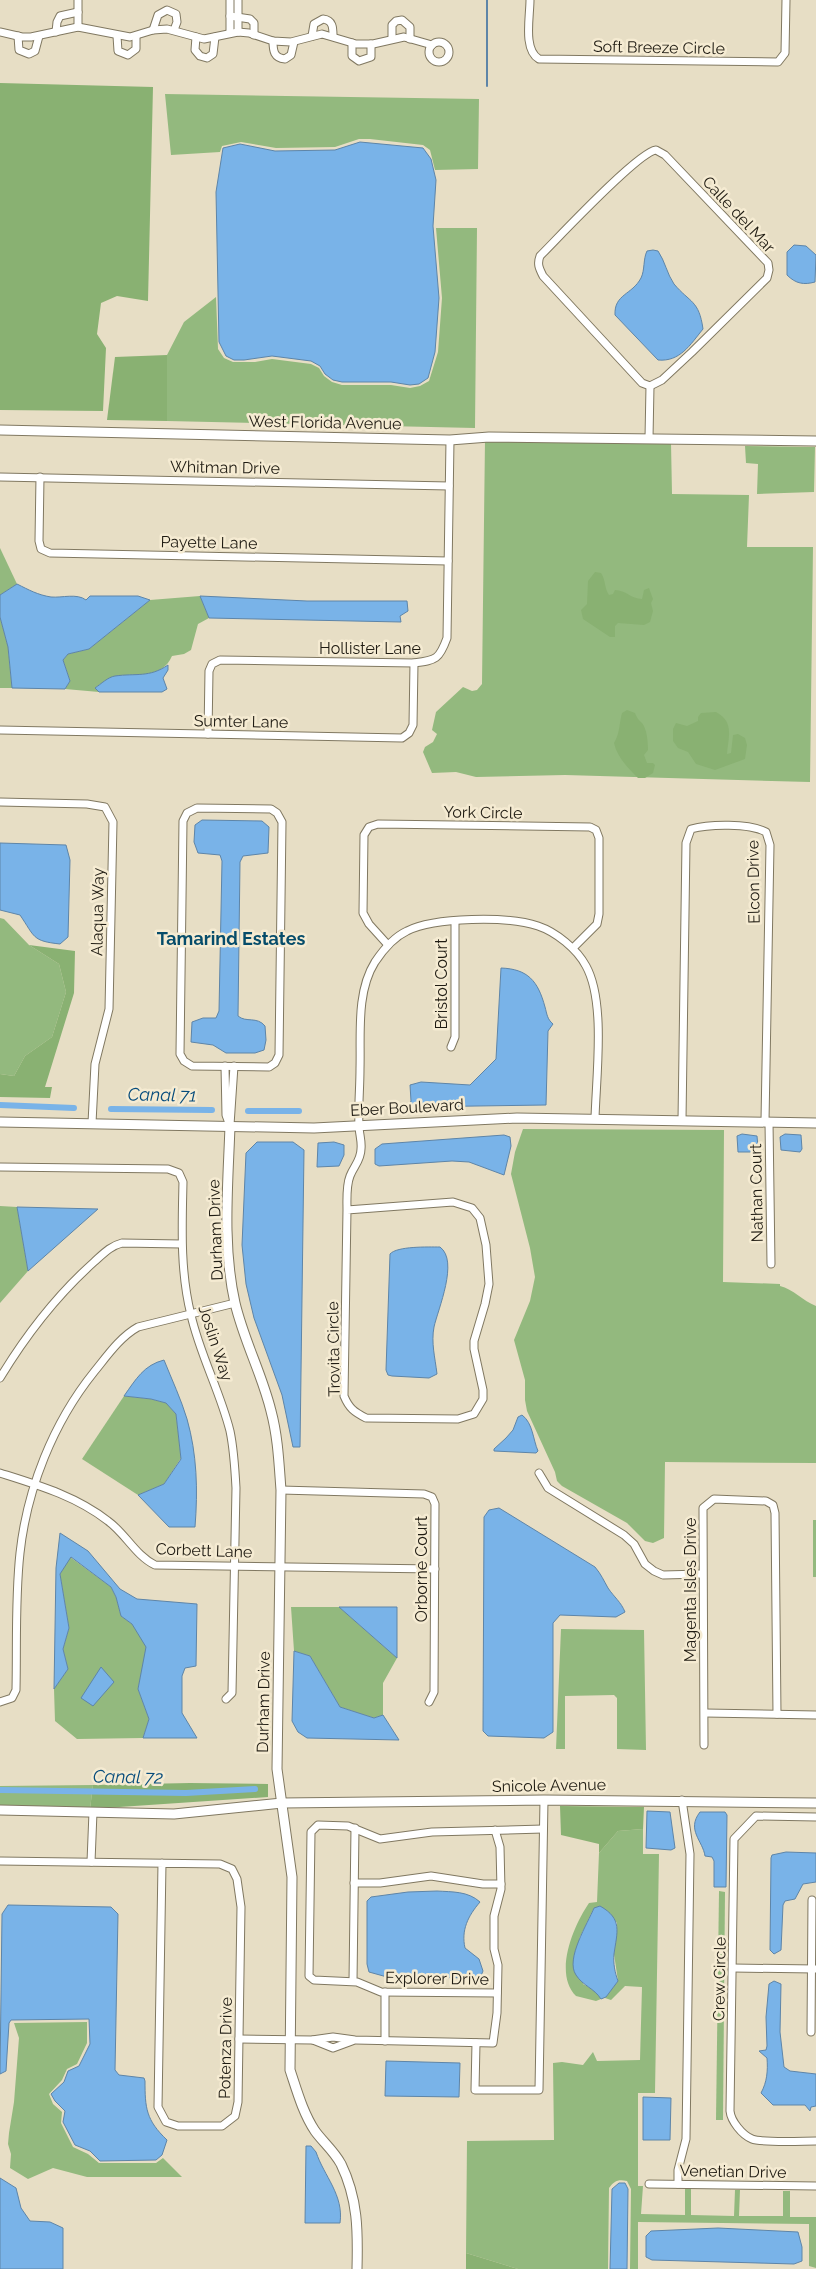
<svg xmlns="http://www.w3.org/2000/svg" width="816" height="2269" viewBox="0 0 816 2269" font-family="Raleway,sans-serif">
  <rect width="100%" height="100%" fill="#e7dec5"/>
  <!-- green -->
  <g fill="#93b97e">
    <polygon points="165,94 479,99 478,169 435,170 430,150 423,145 370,139 359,139 335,147 276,148 241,142 222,146 220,152 171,155"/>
    <polygon points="436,228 477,228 475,428 167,421 167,355 184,322 216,297 218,349 224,358 233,362 255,362 272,359 311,364 319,368 324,376 332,382 342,385 391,385 410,388 420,386 429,381 438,352 442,298"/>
    <polygon points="485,440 671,443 672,494 749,495 747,547 813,547 810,782 565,775 476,777 456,772 432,773 423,752 425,747 433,742 437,734 432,730 436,712 463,687 472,691 477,690 482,684"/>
    <polygon points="745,446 815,447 814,492 757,494 758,464 746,463"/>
    <polygon points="0,548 17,584 0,595"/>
    <path d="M200 596 209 618 198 624 191 650 184 654 172 656C162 679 136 674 116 676 109 677 101 684 95 688L99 692 65 689 70 681 63 660 68 654 89 649 150 600Z"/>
    <polygon points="0,617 8,647 12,688 0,688"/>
    <polygon points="0,918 4,919 29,945 59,964 66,992 52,1037 25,1056 14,1076 0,1074"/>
    <path d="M523 1129 724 1130 723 1282 780 1284V1286C793 1289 803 1301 816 1306V1463L665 1462 664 1538 653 1543 645 1541 627 1523 562 1486 557 1481 555 1472 527 1411 525 1400V1380L514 1340 530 1301 535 1277 530 1248 511 1174 515 1152Z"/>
    <polygon points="0,1206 17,1207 28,1271 0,1303"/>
    <polygon points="124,1396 151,1399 166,1403 176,1414 181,1458 164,1484 138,1495 82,1459"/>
    <rect x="813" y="1520" width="3" height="57"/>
    <polygon points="70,1557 111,1587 116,1597 121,1616 132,1624 147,1647 138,1689 149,1719 143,1738 77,1739 55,1721 54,1689 68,1669 63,1649 69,1628 60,1574"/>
    <polygon points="291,1607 339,1607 397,1658 383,1683 383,1715 374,1718 340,1707 310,1656 294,1651"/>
    <polygon points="561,1629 644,1630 646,1750 617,1749 617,1698 614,1695 565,1696 565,1749 556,1749"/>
    <polygon points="93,1785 90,1809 0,1806 0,1786"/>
    <path d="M643 1829V1856V1854H659L655 2093H638V2186H643L641 2214 685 2215V2189H691V2215L734 2216 735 2190H740L739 2216H783V2191H790V2217H816V2268L809 2266V2224L638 2222V2269H630L631 2189 627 2181C618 2179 614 2181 609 2188L608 2269H518L466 2253 467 2141 554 2140 553 2063 562 2062 583 2065 593 2052 597 2061 640 2060 642 1987 625 1986 611 2000 605 1998 618 1981 614 1954 617 1923 608 1912 594 1908 579 1939 583 1984 596 1991 601 1999 596 2001 576 1996C553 1973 574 1925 589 1903L597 1902 599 1853 618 1831Z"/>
    <polygon points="719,1891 725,1892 723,2120 716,2120"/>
    <polygon points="87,2022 87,2043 77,2064 67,2069 62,2080 49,2094 53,2104 62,2112 61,2123 73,2147 88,2154 99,2163 156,2163 163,2158 182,2177 87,2177 53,2168 28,2179 10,2168 11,2154 8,2144 9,2133 14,2102 19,2038 14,2023"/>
  </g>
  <!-- forest -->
  <g fill="#89b172">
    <polygon points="0,83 153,87 148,301 117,296 101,303 97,334 106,348 103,411 0,410"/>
    <polygon points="167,355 167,421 107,420 115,357"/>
    <path d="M595 572 601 573C606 580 604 588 609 595L613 594 615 590C626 590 631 599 642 599L644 590 649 588 653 599 651 603 653 611 650 622 644 625 618 623 615 626V637H610L583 619 581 610 587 604 588 581Z"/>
    <path d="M627 710 635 713C637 718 638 719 642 723 647 729 648 742 648 750L644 755 647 763H653L655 765 653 773 645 778H638C628 768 617 757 614 743 620 733 619 724 622 713Z"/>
    <path d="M716 712C735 722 728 738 727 754L731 753 733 735 738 734 745 738 747 745 745 759 715 770 696 764 688 752 678 748 673 741V729L676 723 687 726 698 721V717L701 713Z"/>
    <polygon points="29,945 75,951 74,993 45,1087 52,1087 50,1098 0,1097 0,1074 14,1076 25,1056 52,1037 66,992 59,964"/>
    <polygon points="190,1783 268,1784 268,1797 90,1809 93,1785"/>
    <polygon points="560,1806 644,1807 643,1829 618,1831 599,1853 599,1844 561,1835"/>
    <polygon points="466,2253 518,2269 466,2269"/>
  </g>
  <!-- water -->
  <g fill="#79b3e8" stroke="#5e85a8">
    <polygon points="360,142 423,148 431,159 436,180 433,226 439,298 435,352 428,378 419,384 410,385 391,382 342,382 333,380 325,374 320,366 311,361 272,356 244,360 234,360 226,356 219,342 216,192 223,148 240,144 275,151 335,150"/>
    <path d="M794 245 806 246 816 255 815 282C804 285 796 284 787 275V252Z"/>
    <path d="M653 250 658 251C665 261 667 274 674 284 690 303 699 300 703 329 690 345 680 362 658 360L615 315C614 294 632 295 641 278 645 270 643 259 647 251Z"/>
    <path d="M17 584C29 590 38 595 51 597 62 598 77 593 86 600L90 596H138L150 600 89 649 68 654 63 660 70 681 65 689 12 688 8 647 0 617V595Z"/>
    <polygon points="200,596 307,601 407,601 408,611 400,616 401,622 209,618"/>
    <path d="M168 665V670L163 678 167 689 162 692H99L95 688C101 684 108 677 115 676 136 673 149 678 168 665Z"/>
    <path d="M202 820 262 821 269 827 268 853 243 856 240 862 238 1016C246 1023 257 1016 265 1026L266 1040 264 1050 255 1053H226L213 1045 191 1042 192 1022 203 1018H216L219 1011 222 861 220 855 198 853 194 842 195 825Z"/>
    <path d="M0 843 66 845 70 860 68 937 60 944C32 941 35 937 20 915L0 910Z"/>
    <path d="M501 968C528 969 538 981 545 1007 547 1014 547 1019 553 1024L548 1031 546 1105 409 1107 411 1101 410 1085 421 1082 470 1085 496 1059Z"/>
    <polygon points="742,1134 757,1136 758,1147 755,1152 738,1152 737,1136"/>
    <polygon points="785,1134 801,1135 802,1149 800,1152 781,1150 780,1137"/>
    <polygon points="504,1135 510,1137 511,1146 504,1175 469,1162 452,1161 379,1166 375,1164 375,1149 382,1144"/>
    <polygon points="257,1142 293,1142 304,1150 300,1447 293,1447 282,1395 254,1318 246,1284 242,1245 246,1153"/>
    <polygon points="334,1142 344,1145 344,1155 339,1166 317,1167 318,1143"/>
    <polygon points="17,1207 98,1209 28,1271"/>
    <path d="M440 1247C459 1261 438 1309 434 1327 431 1343 435 1357 437 1374L429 1378 392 1376 388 1375 386 1370 390 1254C397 1246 428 1247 440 1247Z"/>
    <path d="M164 1360C172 1380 181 1399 187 1419 197 1454 198 1490 195 1527H169L138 1495 164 1484 181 1459 176 1414 166 1403 151 1399 124 1396C136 1379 144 1365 164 1360Z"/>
    <path d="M522 1415C533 1423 533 1440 538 1451L536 1453 494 1451V1449L506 1438 513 1430 518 1417Z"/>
    <path d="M499 1508 595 1567C601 1574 604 1581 608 1588 614 1597 621 1602 625 1612L616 1617 560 1615 553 1623V1732L544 1738 488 1736 483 1731 484 1517 489 1510Z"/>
    <polygon points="60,1533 88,1551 120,1589 137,1599 197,1604 196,1666 185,1668 182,1676 182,1713 197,1738 143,1738 149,1719 138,1689 146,1647 132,1624 121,1616 116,1597 111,1587 71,1557 60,1574 69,1628 63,1649 68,1669 54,1689 56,1568"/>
    <polygon points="339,1607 397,1607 397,1658"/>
    <polygon points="294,1651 310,1656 340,1707 374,1718 383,1715 399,1740 307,1738 298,1732 292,1721"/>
    <polygon points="101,1667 114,1682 93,1706 81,1698"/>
    <polygon points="647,1811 670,1812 675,1848 671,1850 646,1848"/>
    <path d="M700 1812H725L727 1815 726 1887H714V1861L712 1857 705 1856C703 1841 686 1830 700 1812Z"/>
    <polygon points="786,1852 816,1853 816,1882 803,1884 795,1899 785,1901 783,1905 781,1950 774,1954 770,1950 771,1858 772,1855"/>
    <path d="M437 1891C452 1892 468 1891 480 1902 468 1916 461 1930 465 1948L479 1959 483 1971 480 1978 387 1977 369 1972 367 1964V1901L371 1897 408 1892Z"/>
    <path d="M8 1905 111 1907 118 1914 115 2070 119 2075 144 2078 145 2081C145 2108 146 2120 167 2140L162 2155 156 2160 100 2161 90 2151 75 2145 63 2122 65 2111 55 2101 51 2094 64 2082 68 2071 79 2066 90 2044 89 2019 11 2020 9 2023 6 2071 0 2074 2 1914Z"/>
    <path d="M600 1906C623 1919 617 1932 614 1954 613 1963 615 1973 618 1981L606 1997 601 1999C594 1988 583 1986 576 1975 565 1959 588 1923 594 1908Z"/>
    <path d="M774 1981 781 1984 780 2032 784 2067 790 2071 816 2074V2106L811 2107 810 2111 805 2105H773L761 2093C767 2082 768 2071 767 2058L759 2051 766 2050 767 2046 766 2017 769 1984Z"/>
    <polygon points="386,2061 460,2063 459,2097 385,2096"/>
    <polygon points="643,2097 671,2098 670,2140 643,2140"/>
    <path d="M306 2146H311L316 2152C324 2176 344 2195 340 2223H305Z"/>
    <polygon points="0,2178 16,2188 21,2208 30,2221 50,2222 63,2228 63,2269 0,2269"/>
    <polygon points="619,2183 625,2183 628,2189 627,2269 610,2269 612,2189"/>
    <polygon points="718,2228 798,2232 802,2247 802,2261 794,2264 652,2260 646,2257 646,2236 651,2231"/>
  </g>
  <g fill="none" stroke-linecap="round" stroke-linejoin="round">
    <!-- stream -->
    <polyline stroke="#5e85a8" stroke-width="2" points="487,86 487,0"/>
    <!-- canal -->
    <g stroke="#79b3e8" stroke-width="6">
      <polyline points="0,1105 74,1108"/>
      <polyline points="111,1109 212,1110"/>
      <polyline points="248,1111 299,1111"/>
      <polyline points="0,1790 186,1793 255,1789"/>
    </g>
    <!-- minor casing -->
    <g stroke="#807861" stroke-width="9">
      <g id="minor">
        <path d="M530 0C530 17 523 50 539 59L778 62 785 53 786 0"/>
        <polyline points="230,16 250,19 254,23 254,35"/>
        <polyline points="78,27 78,0"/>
        <polyline points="153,30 158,15 167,10 176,14 177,22 174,30"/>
        <polyline points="0,32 22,37 31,37 78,27 130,37 153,30 167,29 204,39 238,32 249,33 273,41 291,42 322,34 356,44 373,44 404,37 432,45"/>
        <polyline points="56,32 57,22 60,16 78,12"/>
        <polyline points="238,32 238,0"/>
        <polyline points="230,33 230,0"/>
        <polyline points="18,36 19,50 29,54 35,51 39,36"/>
        <polyline points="117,36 118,51 128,55 136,49 136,36"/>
        <path d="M312 36 314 24 323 19C333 20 333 28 333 36"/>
        <polyline points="196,37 195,50 200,56 207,58 213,54 215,37"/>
        <polyline points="392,38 392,25 396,21 402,20 410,27 410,39"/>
        <path d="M273 41C273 51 274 58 285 59L291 55 294 42"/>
        <circle cx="439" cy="52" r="10"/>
        <polyline points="352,43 352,56 359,61 371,57 371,44"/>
        <path d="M656 150 665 155 768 263 769 270 767 278 692 352 662 380 650 386 642 383 543 276C539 268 537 264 540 256 558 238 638 152 656 150Z"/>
        <polyline points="649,438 650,386"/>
        <polyline points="0,477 449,486"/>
        <polyline points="40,477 39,541 41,549 50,553 448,561"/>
        <polyline points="0,730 402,738 409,733 413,725 414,663"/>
        <path d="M208 734 209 671 212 664 220 660 414 663C436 660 439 660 447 638L450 440"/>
        <polyline points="0,802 87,804 105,807 113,822 109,1009 95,1064 92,1123"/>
        <polygon points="197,808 271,809 277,813 282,822 279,1055 275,1063 269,1067 192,1066 184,1061 180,1054 183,821 187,813"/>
        <polyline points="388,945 369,924 363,913 364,835 369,827 378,824 590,827 596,830 599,838 599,914 597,924 573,948"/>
        <polyline points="451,1047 455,1037 455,921"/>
        <polyline points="225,1066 226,1115 230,1126"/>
        <path d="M682 1120 686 843 691 829C709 824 749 823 766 832L770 845 765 1121"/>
        <polyline points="769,1122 771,1264"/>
        <polyline points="230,1125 234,1066"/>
        <path d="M0 1167 168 1169 179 1173 183 1182C182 1227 180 1271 191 1315 200 1355 220 1391 230 1431 234 1450 235 1469 236 1488L232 1693 226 1699"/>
        <path d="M347 1210 453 1202 472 1208 480 1218 486 1245 489 1284 485 1304 474 1341V1349L483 1390V1399L474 1414 458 1419 366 1418C354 1412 349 1408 344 1396L347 1210C347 1199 346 1186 350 1176 354 1166 361 1160 361 1149 362 1141 359 1133 359 1126 358 1107 360 1088 360 1069 361 1035 356 992 375 962 383 950 394 937 407 931 434 917 509 916 538 926 556 932 577 949 586 966 606 1002 596 1077 595 1119"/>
        <path d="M0 1378C26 1335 56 1296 94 1262 103 1254 110 1246 122 1243L181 1244"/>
        <path d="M0 1473C38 1485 76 1496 108 1521 125 1533 136 1556 155 1565L435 1569"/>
        <polyline points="539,1473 548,1488 624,1535 634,1544 645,1564 654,1571 663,1575 702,1574"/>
        <polyline points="281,1490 424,1494 432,1497 435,1504 434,1692 429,1702"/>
        <path d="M0 1702 12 1698 16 1690C17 1645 15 1598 20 1553 27 1489 53 1423 94 1372 107 1356 120 1337 138 1327L235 1303"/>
        <polyline points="705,1713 816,1715"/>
        <polyline points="704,1745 703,1508 714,1499 766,1501 773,1505 775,1513 777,1714"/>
        <path d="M816 1817 756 1816 734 1839 730 2111C731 2121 742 2135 752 2139 762 2143 802 2141 816 2141"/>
        <polyline points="0,1861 220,1864 232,1869 237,1879 241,1907 238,2102 235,2116 222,2126 178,2126 166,2122 158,2107 162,1863"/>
        <polyline points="91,1862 93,1812"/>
        <polyline points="354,1883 380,1883 431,1876 483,1884 501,1884"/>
        <polyline points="733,1968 815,1969"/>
        <polyline points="353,1981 355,1828"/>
        <polyline points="385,1992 385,2041"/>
        <polyline points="497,1993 381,1992 357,1982 314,1980 309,1976 311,1832 318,1825 348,1826 380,1839 432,1832 543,1829"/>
        <polyline points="811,2032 812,1900"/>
        <polyline points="239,2039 312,2040 333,2037 355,2040 493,2043 497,2013 498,1965 494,1949 494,1916 501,1889 500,1847 495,1830"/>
        <polyline points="313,2040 333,2048 352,2041"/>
        <polyline points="476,2043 475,2090 539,2090 544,1800"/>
        <polyline points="649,2184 816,2186"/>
        <polyline points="678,2184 678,2170 686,2139 690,1854 682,1800"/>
      </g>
    </g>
    <!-- tertiary casing -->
    <g stroke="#807861" stroke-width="11">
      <g id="tertiary">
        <polyline points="0,430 450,440 489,437 816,441"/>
        <polyline points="0,1122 314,1128 517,1118 816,1123"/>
        <path d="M230 1126C228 1185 222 1245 235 1303 244 1341 262 1374 271 1411 278 1437 279 1464 281 1490L277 1769 292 1877 290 2070C297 2091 303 2113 315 2131 323 2142 334 2151 341 2164 358 2199 358 2231 357 2269"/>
        <polyline points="0,1810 174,1814 282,1803 544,1800 816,1803"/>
      </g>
    </g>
    <!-- minor -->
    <use href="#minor" stroke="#fff" stroke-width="7"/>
    <!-- tertiary -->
    <use href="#tertiary" stroke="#fff" stroke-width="9"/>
  </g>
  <g text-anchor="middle" stroke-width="5" stroke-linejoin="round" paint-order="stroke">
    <!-- street labels -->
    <g font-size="16" fill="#1f1b12" stroke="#f5ebd2">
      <text transform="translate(659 47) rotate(1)" y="6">Soft Breeze Circle</text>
      <text transform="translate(739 214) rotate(47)" y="6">Calle del Mar</text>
      <text transform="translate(325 422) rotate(1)" y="6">West Florida Avenue</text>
      <text transform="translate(225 467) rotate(1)" y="6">Whitman Drive</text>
      <text transform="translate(209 542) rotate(1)" y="6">Payette Lane</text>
      <text x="370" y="654">Hollister Lane</text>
      <text transform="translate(241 721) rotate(1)" y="6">Sumter Lane</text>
      <text transform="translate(483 812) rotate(1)" y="6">York Circle</text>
      <text transform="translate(753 882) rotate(-91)" y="6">Elcon Drive</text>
      <text transform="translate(97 912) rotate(-89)" y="6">Alaqua Way</text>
      <text transform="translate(441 984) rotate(-90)" y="6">Bristol Court</text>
      <text transform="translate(407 1107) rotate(-3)" y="6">Eber Boulevard</text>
      <text transform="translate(756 1193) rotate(-91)" y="6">Nathan Court</text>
      <text transform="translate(215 1230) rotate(-92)" y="6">Durham Drive</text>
      <text transform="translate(216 1343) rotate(72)" y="6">Joslin Way</text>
      <text transform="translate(333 1349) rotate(-91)" y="6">Trovita Circle</text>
      <text transform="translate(204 1550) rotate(2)" y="6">Corbett Lane</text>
      <text transform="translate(421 1569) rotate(-90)" y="6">Orborne Court</text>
      <text transform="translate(690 1590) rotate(-90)" y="6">Magenta Isles Drive</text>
      <text transform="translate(263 1702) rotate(-89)" y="6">Durham Drive</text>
      <text transform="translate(549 1785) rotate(-1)" y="6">Snicole Avenue</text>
      <text transform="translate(437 1978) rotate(1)" y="6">Explorer Drive</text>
      <text transform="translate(719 1979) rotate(-89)" y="6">Crew Circle</text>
      <text transform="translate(225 2048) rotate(-89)" y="6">Potenza Drive</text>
      <text transform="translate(733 2171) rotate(1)" y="6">Venetian Drive</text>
    </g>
    <!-- neighbourhood labels -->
    <g font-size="18" font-weight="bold" fill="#064c6a" stroke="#f5ebd2">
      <text x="231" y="945">Tamarind Estates</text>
    </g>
    <!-- water labels -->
    <g font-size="18" font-style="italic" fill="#074c7c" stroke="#f5ebd2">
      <text transform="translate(162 1095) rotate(1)" y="6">Canal 71</text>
      <text transform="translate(128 1777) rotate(1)" y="6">Canal 72</text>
    </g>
  </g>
</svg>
